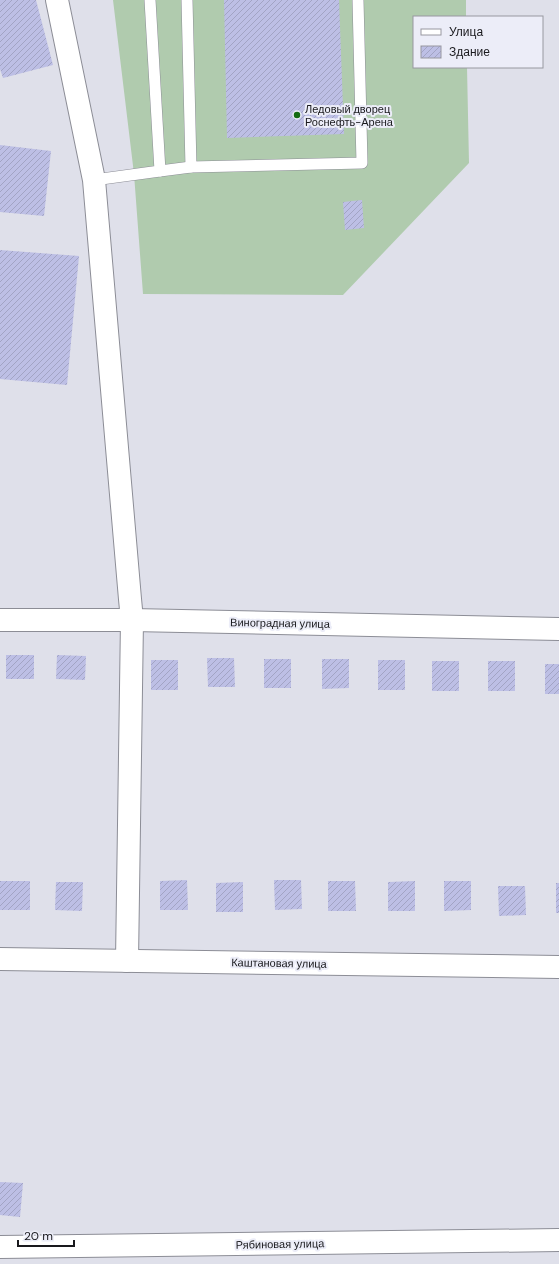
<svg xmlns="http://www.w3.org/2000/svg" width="559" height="1264" viewBox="0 0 559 1264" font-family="'DM Sans',sans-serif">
  <defs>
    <pattern id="building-hatch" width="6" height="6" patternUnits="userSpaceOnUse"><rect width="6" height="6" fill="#bdbfe5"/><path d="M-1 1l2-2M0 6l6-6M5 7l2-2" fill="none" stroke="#a2a4c4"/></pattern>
  </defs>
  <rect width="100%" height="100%" fill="#dfe0ea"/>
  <!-- garden -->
  <polygon fill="#b0cbae" points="113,0 466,0 466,17 414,17 414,67 467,67 469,163 343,295 143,294 134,174"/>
  <!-- building -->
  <g fill="url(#building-hatch)">
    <polygon points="0,0 36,0 53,65 3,78 0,69"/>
    <polygon points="224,0 339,0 344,134 227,138"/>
    <polygon points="0,145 51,151 44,216 0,212"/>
    <polygon points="362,200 364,228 345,230 343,202"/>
    <polygon points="0,250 79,256 67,385 0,379"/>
    <rect x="6" y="655" width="28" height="24"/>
    <polygon points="57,655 86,656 85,680 56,679"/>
    <polygon points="207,658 234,658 235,687 208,687"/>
    <rect x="264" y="659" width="27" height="29"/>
    <polygon points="322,659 349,659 349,688 322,689"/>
    <rect x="151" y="660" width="27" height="30"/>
    <rect x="378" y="660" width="27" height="30"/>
    <rect x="432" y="661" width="27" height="30"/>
    <rect x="488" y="661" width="27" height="30"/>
    <rect x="545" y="664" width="14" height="30"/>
    <polygon points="187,880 188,910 160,910 160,881"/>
    <polygon points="274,880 301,880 302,909 275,910"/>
    <rect x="0" y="881" width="30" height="29"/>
    <polygon points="328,881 355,881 356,911 328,911"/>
    <polygon points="415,881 415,911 388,911 388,882"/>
    <polygon points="444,881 471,881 471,910 444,911"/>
    <polygon points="56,882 83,882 82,911 55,910"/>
    <polygon points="243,882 243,912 216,912 216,883"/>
    <rect x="556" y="883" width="3" height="30"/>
    <polygon points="498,886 525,886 526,915 499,916"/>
    <polygon points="0,1182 23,1183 20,1217 0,1215"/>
  </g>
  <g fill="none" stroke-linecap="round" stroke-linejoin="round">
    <!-- service casing -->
    <g stroke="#8c8d96" stroke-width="12">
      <g id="service">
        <polyline points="187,0 191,167"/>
        <polyline points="160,171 191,167 362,163 358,0"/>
        <polyline points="94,180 160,171 150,0"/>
      </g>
    </g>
    <!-- minor casing -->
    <g stroke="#8c8d96" stroke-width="24">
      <g id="minor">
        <polyline points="57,0 94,180 130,599 132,620 127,961"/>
        <polyline points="0,620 132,620 559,629"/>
        <polyline points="0,959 559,967"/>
        <polyline points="0,1247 559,1240"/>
      </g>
    </g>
    <!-- service -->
    <use href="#service" stroke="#fff" stroke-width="11"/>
    <!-- minor -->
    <use href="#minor" stroke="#fff" stroke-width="22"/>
  </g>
  <!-- markers -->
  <circle fill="#146b12" stroke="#ecedf8" stroke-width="1.5" cx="297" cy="115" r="4"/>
  <g text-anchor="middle" stroke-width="4" stroke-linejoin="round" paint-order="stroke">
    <!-- poi labels -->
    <g font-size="11" fill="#19191d" stroke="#ecedf8" text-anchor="start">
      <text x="305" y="113">Ледовый дворец<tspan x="305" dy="13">Роснефть-Арена</tspan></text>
    </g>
    <!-- street labels -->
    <g font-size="11" fill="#19191d" stroke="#ecedf8">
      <text transform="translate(280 623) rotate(1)" y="4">Виноградная улица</text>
      <text transform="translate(279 963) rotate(1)" y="4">Каштановая улица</text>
      <text transform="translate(280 1244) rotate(-1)" y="4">Рябиновая улица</text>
    </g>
  </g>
  <!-- legend -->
  <rect x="413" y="16" width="130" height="52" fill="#ecedf8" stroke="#9898a0"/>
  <rect x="421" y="29" width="20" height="6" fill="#ffffff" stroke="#9898a0"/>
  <text x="449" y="36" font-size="12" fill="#19191d">Улица</text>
  <rect x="421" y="46" width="20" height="12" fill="url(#building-hatch)" stroke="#9898a0"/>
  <text x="449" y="56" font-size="12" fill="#19191d">Здание</text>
  <!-- scale -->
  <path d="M18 1240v6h56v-6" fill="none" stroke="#19191d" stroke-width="2"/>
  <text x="24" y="1240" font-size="12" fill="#19191d" stroke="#ecedf8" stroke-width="3" paint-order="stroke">20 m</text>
</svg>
